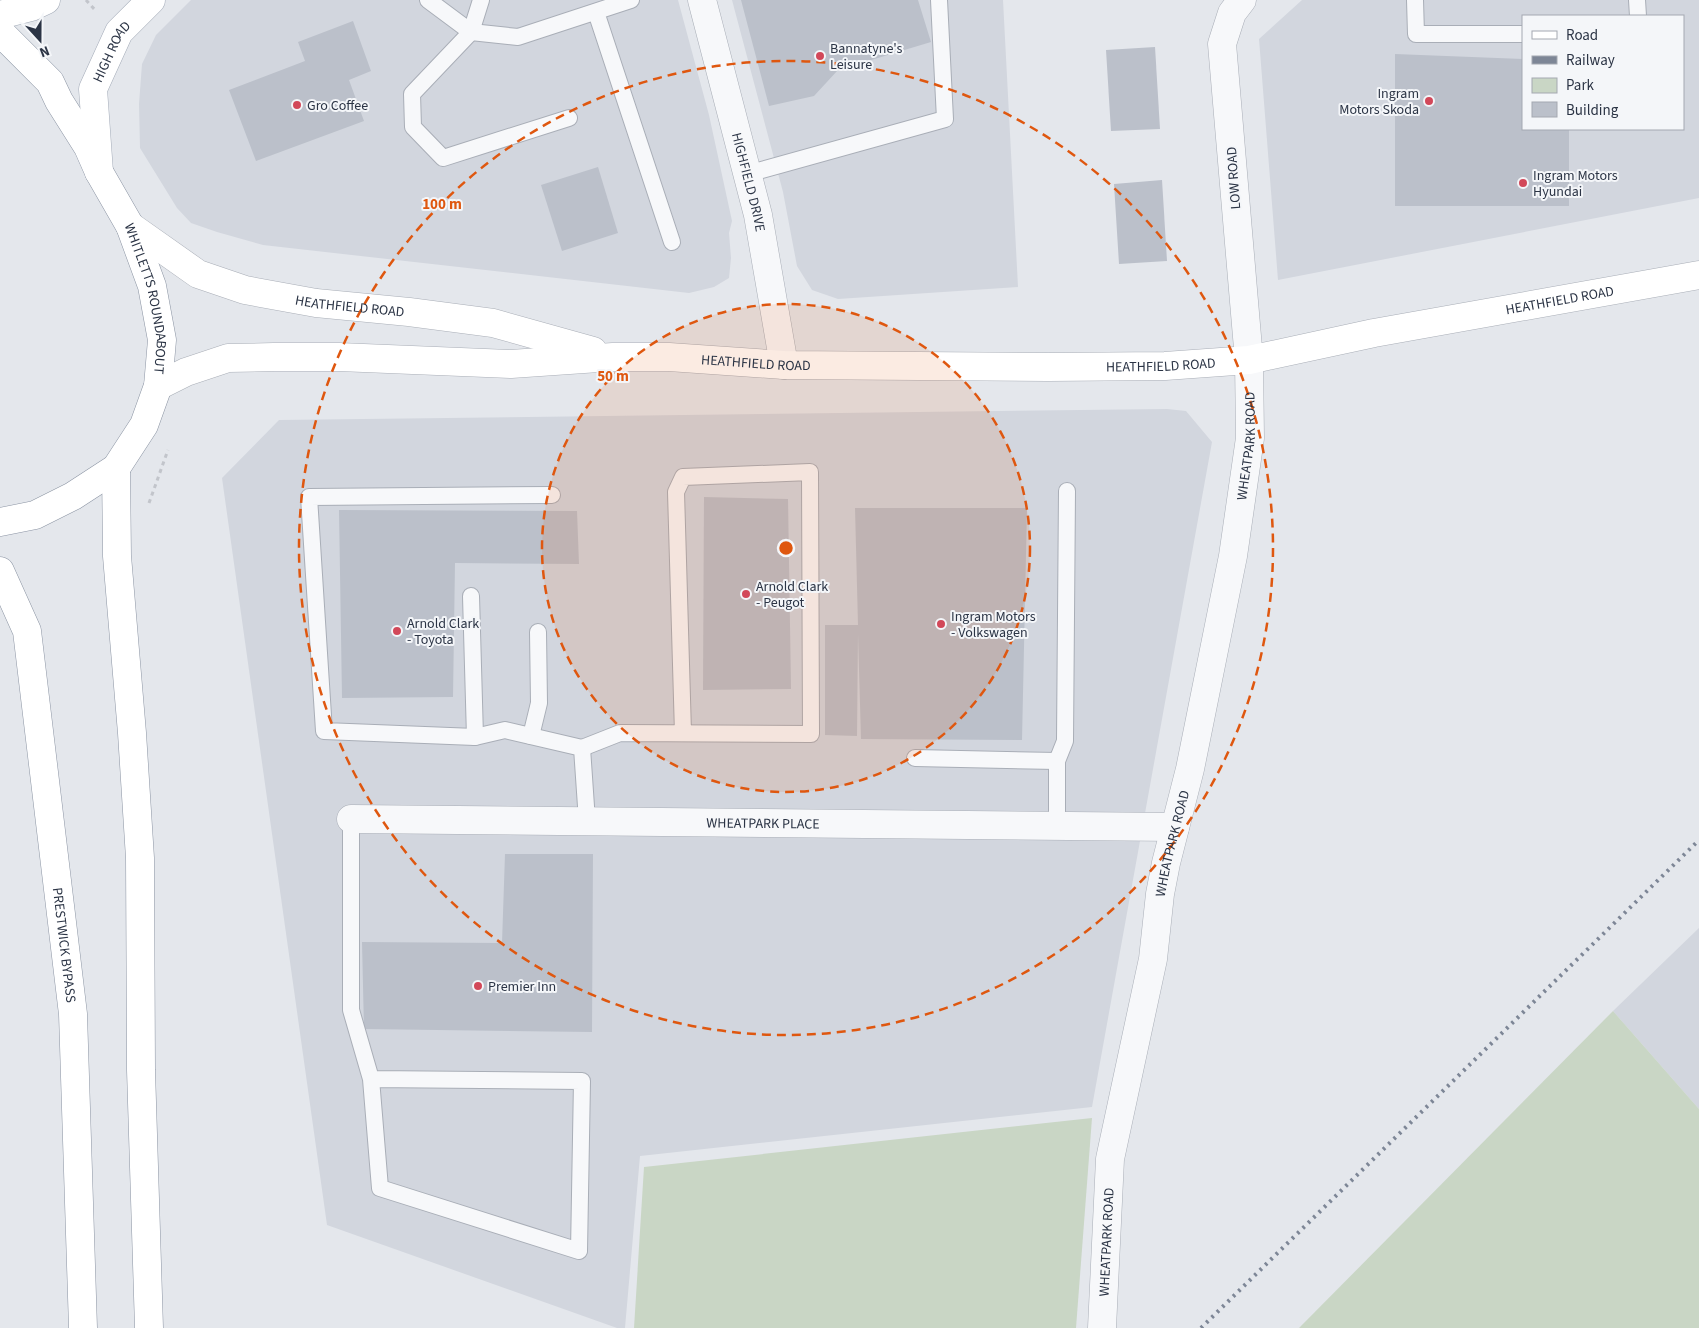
<svg xmlns="http://www.w3.org/2000/svg" width="1699" height="1328" viewBox="0 0 1699 1328" font-family="'Source Sans 3',sans-serif">
  <rect width="100%" height="100%" fill="#e4e7ec"/>
  <!-- built -->
  <g fill="#d2d6de" fill-rule="evenodd">
    <polygon points="191,0 678,0 709,115 732,221 729,233 731,258 729,278 714,287 689,293 263,245 217,232 191,223 177,208 140,148 139,104 142,64 156,35"/>
    <polygon points="732,0 1003,0 1018,287 838,299 812,290 797,266 783,192"/>
    <path d="M1302 0H1699V198L1278 280 1259 39ZM1523 16H1683V129H1523Z"/>
    <polygon points="1167,409 1186,411 1212,442 1092,1107 640,1156 625,1328 617,1328 327,1225 222,478 279,420"/>
    <polygon points="1699,928 1699,1109 1613,1011"/>
  </g>
  <!-- green -->
  <g fill="#c9d6c5">
    <polygon points="1613,1011 1699,1109 1699,1328 1299,1328"/>
    <polygon points="1092,1118 1076,1328 634,1328 644,1167"/>
  </g>
  <!-- building -->
  <g fill="#bbc0ca">
    <polygon points="741,0 918,0 931,42 838,70 814,96 769,106"/>
    <polygon points="353,21 371,71 349,80 364,121 256,161 229,90 305,61 298,42"/>
    <polygon points="1155,47 1160,129 1111,131 1106,50"/>
    <polygon points="1395,54 1523,59 1523,129 1569,129 1569,206 1395,206"/>
    <polygon points="598,167 618,233 562,251 541,185"/>
    <polygon points="1162,180 1167,261 1119,264 1114,184"/>
    <polygon points="704,497 788,499 791,689 703,690"/>
    <polygon points="855,508 1027,508 1022,740 861,739 858,634 857,736 825,735 825,625 858,625"/>
    <polygon points="339,510 577,511 579,564 455,563 453,697 342,698"/>
    <polygon points="505,854 593,854 592,1032 364,1029 362,942 502,943"/>
  </g>
  <g fill="none" stroke-linecap="round" stroke-linejoin="round">
    <!-- lane casing -->
    <g stroke="#a9aeb7" stroke-width="18">
      <g id="lane">
        <polyline points="428,0 471,32 518,37 631,0"/>
        <polyline points="481,0 471,32 412,94 413,127 443,158 569,118"/>
        <polyline points="1415,0 1416,34 1523,34"/>
        <polyline points="1637,0 1638,16"/>
        <polyline points="596,12 672,242"/>
        <polyline points="747,174 945,119 939,0"/>
        <polyline points="552,495 309,497 324,731 475,737 505,730 582,748 587,821"/>
        <polyline points="471,596 475,737"/>
        <polyline points="531,736 539,703 538,632"/>
        <polyline points="582,748 620,733 811,734 810,472 683,477 676,492 683,733"/>
        <polyline points="915,758 1057,761 1065,741 1067,491"/>
        <polyline points="1057,761 1057,826"/>
        <polyline points="351,819 351,1010 371,1079 380,1188 579,1251 582,1081 371,1079"/>
      </g>
    </g>
    <!-- street casing -->
    <g stroke="#a9aeb7" stroke-width="29">
      <g id="street">
        <path id="s1" d="M702 0 758 215 784 365"/>
        <path id="s2" d="M351 819 1175 827"/>
        <path id="s3" d="M1102 1328 1110 1159 1153 959 1160 894 1166 863 1190 769 1233 556 1250 438 1249 360 1222 44 1232 13 1242 0"/>
      </g>
    </g>
    <!-- secondary casing -->
    <g stroke="#a9aeb7" stroke-width="29">
      <g id="secondary">
        <path id="s4" d="M130 226 198 274 245 290 316 303 409 312 493 323 593 351"/>
        <path id="s5" d="M158 386 186 372 228 358 274 357H339L511 364 613 357H669L784 365 1048 367 1165 366 1249 360 1374 333 1699 275"/>
      </g>
    </g>
    <!-- primary casing -->
    <g stroke="#a3abb8" stroke-width="29">
      <g id="primary">
        <polyline points="0,15 31,7 46,0"/>
        <path id="s6" d="M99 172 93 89 119 32 151 0"/>
      </g>
    </g>
    <!-- highway casing -->
    <g stroke="#8b94a3" stroke-width="29">
      <g id="highway">
        <path id="s7" d="M0 32 50 82 59 101 88 147 99 172 130 226 152 286 162 340 158 386 144 425 116 468 73 496 35 515 0 522"/>
        <polyline points="116,468 117,556 132,733 140,858 141,1070 149,1328"/>
        <path id="s8" d="M0 571 27 631 73 1014 83 1328"/>
      </g>
    </g>
    <!-- path -->
    <g stroke="#c2c5cb" stroke-width="3" stroke-dasharray="4 4" stroke-linecap="butt">
      <polyline points="86,0 96,11"/>
      <polyline points="149,503 168,450"/>
    </g>
    <!-- lane -->
    <use href="#lane" stroke="#f7f8fa" stroke-width="16"/>
    <!-- street -->
    <use href="#street" stroke="#f7f8fa" stroke-width="28"/>
    <!-- secondary -->
    <use href="#secondary" stroke="#fff" stroke-width="28"/>
    <!-- primary -->
    <use href="#primary" stroke="#fff" stroke-width="28"/>
    <!-- highway -->
    <use href="#highway" stroke="#fff" stroke-width="28"/>
    <!-- rail -->
    <polyline stroke="#7d8696" stroke-width="4" stroke-dasharray="2.5 5" stroke-linecap="butt" points="1201,1328 1699,840"/>
  </g>
  <!-- distance rings -->
  <circle cx="786" cy="548" r="244" fill="#df570f" fill-opacity=".12"/>
  <g fill="none" stroke="#df570f" stroke-width="2.5" stroke-dasharray="9 6">
    <circle cx="786" cy="548" r="244"/>
    <circle cx="786" cy="548" r="487"/>
  </g>
  <!-- markers -->
  <g fill="#d24859" stroke="#f4f6f9" stroke-width="2">
    <circle cx="820" cy="56" r="5"/>
    <circle cx="1429" cy="101" r="5"/>
    <circle cx="297" cy="105" r="5"/>
    <circle cx="1523" cy="183" r="5"/>
    <circle cx="746" cy="594" r="5"/>
    <circle cx="941" cy="624" r="5"/>
    <circle cx="397" cy="631" r="5"/>
    <circle cx="478" cy="986" r="5"/>
  </g>
  <g text-anchor="middle" stroke-width="4" stroke-linejoin="round" paint-order="stroke">
    <!-- poi labels -->
    <g font-size="14" fill="#2b3445" stroke="#f4f6f9" text-anchor="start">
      <text x="830" y="53">Bannatyne's<tspan x="830" dy="16">Leisure</tspan></text>
      <text x="1419" y="98" text-anchor="end">Ingram<tspan x="1419" dy="16">Motors Skoda</tspan></text>
      <text x="307" y="110">Gro Coffee</text>
      <text x="1533" y="180">Ingram Motors<tspan x="1533" dy="16">Hyundai</tspan></text>
      <text x="756" y="591">Arnold Clark<tspan x="756" dy="16">- Peugot</tspan></text>
      <text x="951" y="621">Ingram Motors<tspan x="951" dy="16">- Volkswagen</tspan></text>
      <text x="407" y="628">Arnold Clark<tspan x="407" dy="16">- Toyota</tspan></text>
      <text x="488" y="991">Premier Inn</text>
    </g>
    <!-- street labels -->
    <g font-size="14" fill="#2b3445" stroke="#f4f6f9">
      <text dy="5" stroke="none"><textPath href="#s6" startOffset="125">HIGH ROAD</textPath></text>
      <text transform="translate(1233 178) rotate(-94)" y="5">LOW ROAD</text>
      <text dy="5" stroke="none"><textPath href="#s1" startOffset="188">HIGHFIELD DRIVE</textPath></text>
      <text dy="5" stroke="none"><textPath href="#s7" startOffset="311">WHITLETTS ROUNDABOUT</textPath></text>
      <text dy="5" stroke="none"><textPath href="#s5" startOffset="1414">HEATHFIELD ROAD</textPath></text>
      <text dy="5" stroke="none"><textPath href="#s4" startOffset="239">HEATHFIELD ROAD</textPath></text>
      <text dy="5" stroke="none"><textPath href="#s5" startOffset="604">HEATHFIELD ROAD</textPath></text>
      <text dy="5" stroke="none"><textPath href="#s5" startOffset="1009">HEATHFIELD ROAD</textPath></text>
      <text dy="5" stroke="none"><textPath href="#s3" startOffset="896">WHEATPARK ROAD</textPath></text>
      <text dy="5" stroke="none"><textPath href="#s2" startOffset="412">WHEATPARK PLACE</textPath></text>
      <text dy="5" stroke="none"><textPath href="#s3" startOffset="491">WHEATPARK ROAD</textPath></text>
      <text dy="5" stroke="none"><textPath href="#s8" startOffset="382">PRESTWICK BYPASS</textPath></text>
      <text dy="5" stroke="none"><textPath href="#s3" startOffset="86">WHEATPARK ROAD</textPath></text>
    </g>
  </g>
  <circle cx="786" cy="548" r="8" fill="#df570f" stroke="#f4f6f9" stroke-width="2.5"/>
  <g font-size="15" text-anchor="middle" font-weight="bold" fill="#df570f" stroke="#f4f6f9" stroke-width="4" stroke-linejoin="round" paint-order="stroke">
    <text x="442" y="209">100 m</text>
    <text x="613" y="381">50 m</text>
  </g>
  <!-- legend -->
  <rect x="1522" y="15" width="162" height="115" fill="#f4f6f9" stroke="#a4a8b1"/>
  <rect x="1532" y="31" width="25" height="8" fill="#ffffff" stroke="#a4a8b1"/>
  <text x="1566" y="40" font-size="15" fill="#2b3445">Road</text>
  <rect x="1532" y="56" width="25" height="8" fill="#7d8696" stroke="#a4a8b1"/>
  <text x="1566" y="65" font-size="15" fill="#2b3445">Railway</text>
  <rect x="1532" y="78" width="25" height="15" fill="#c9d6c5" stroke="#a4a8b1"/>
  <text x="1566" y="90" font-size="15" fill="#2b3445">Park</text>
  <rect x="1532" y="102" width="25" height="15" fill="#bbc0ca" stroke="#a4a8b1"/>
  <text x="1566" y="115" font-size="15" fill="#2b3445">Building</text>
  <!-- north arrow -->
  <g transform="translate(40 40) rotate(159)" stroke="#f4f6f9" stroke-width="4" paint-order="stroke">
  <path d="M0-4L9 19L0 12L-9 19Z" fill="#2b3445"/>
  <text y="-8" font-size="14" font-weight="bold" text-anchor="middle" fill="#2b3445">N</text>
  </g>
</svg>
